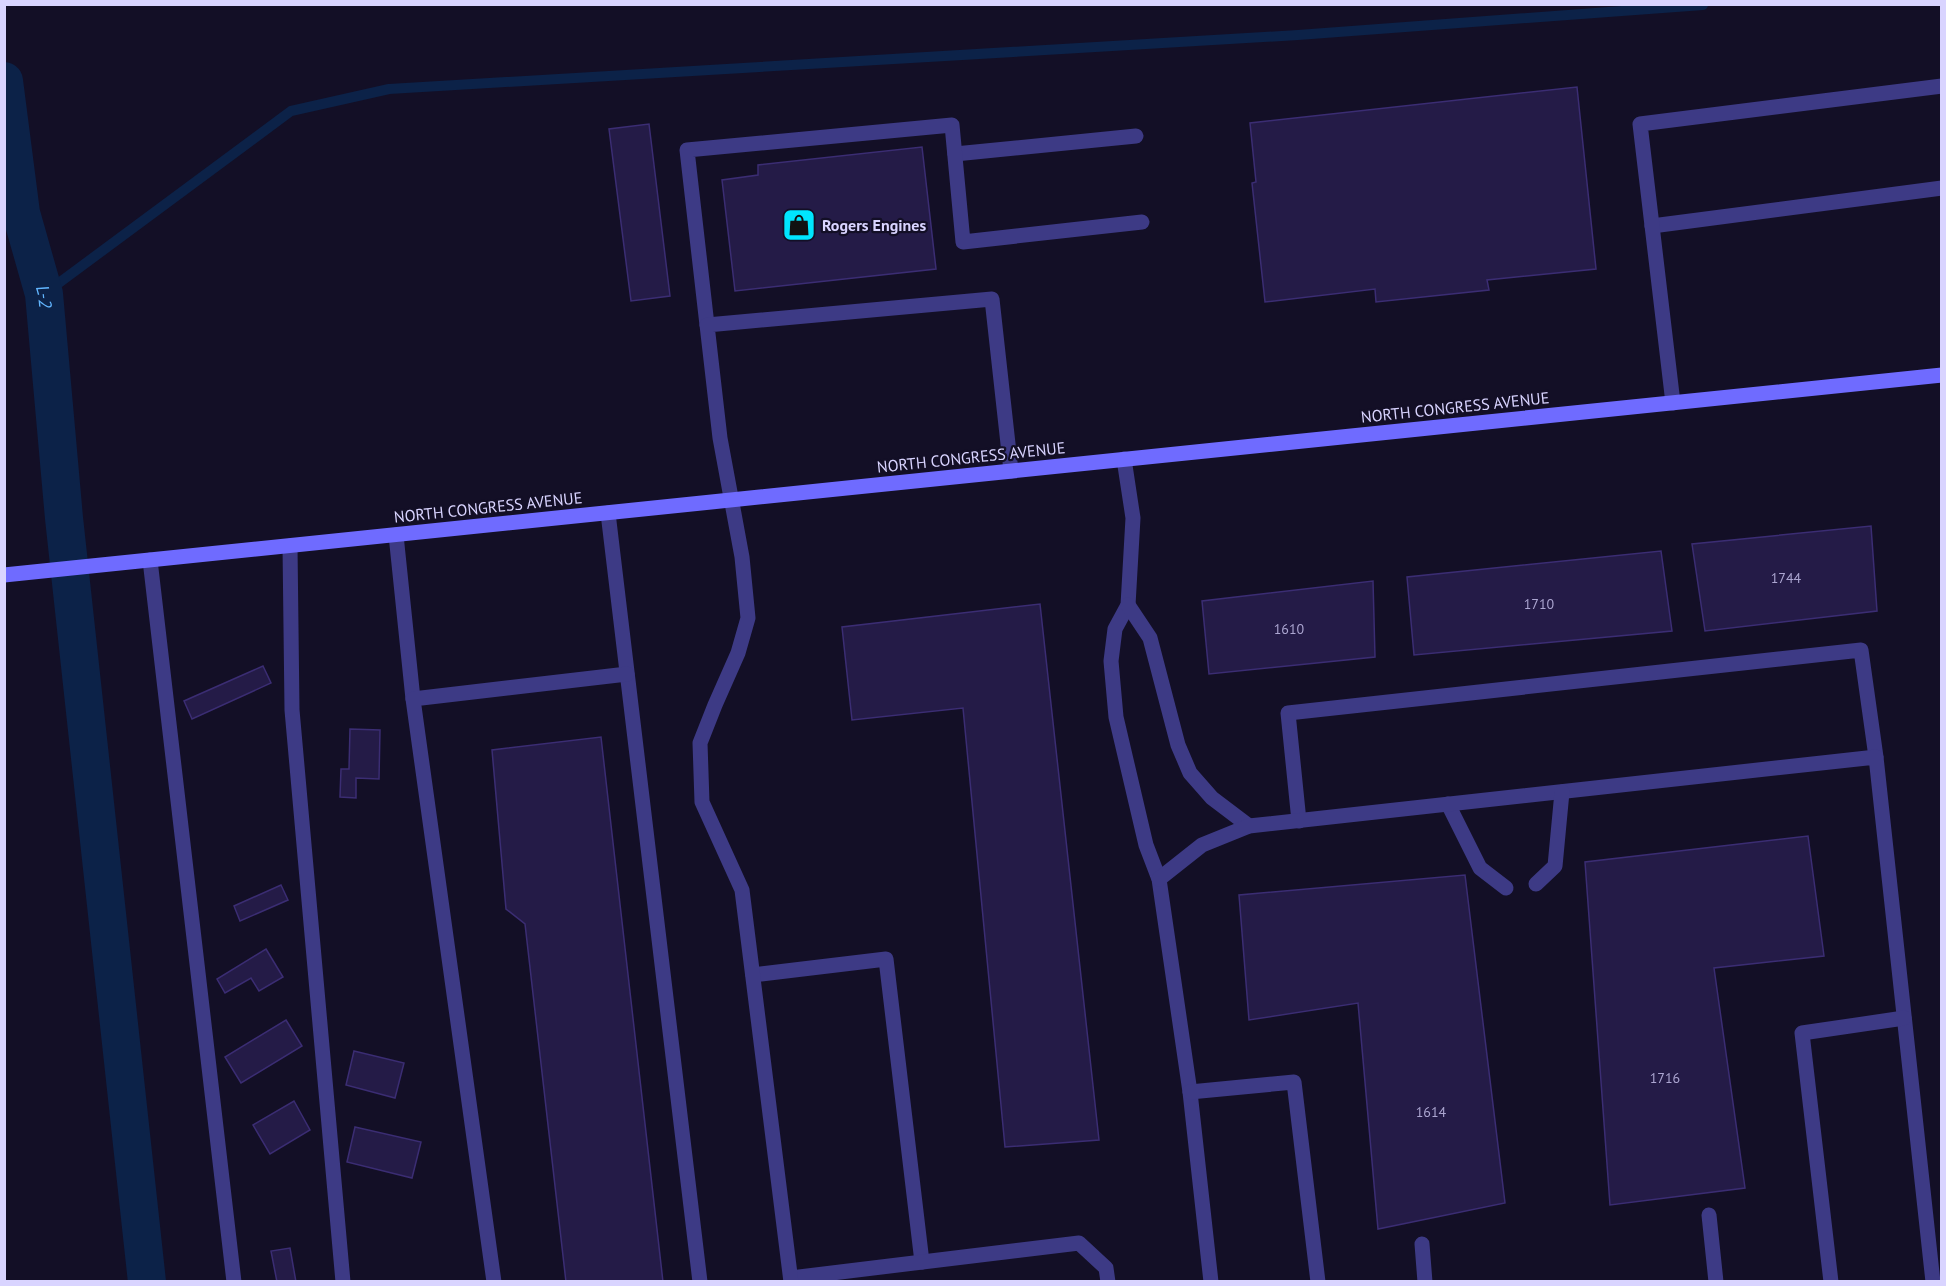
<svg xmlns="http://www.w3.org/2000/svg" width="1946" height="1286" viewBox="0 0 1946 1286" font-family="'PT Sans',sans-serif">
  <rect width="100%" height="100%" fill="#130f26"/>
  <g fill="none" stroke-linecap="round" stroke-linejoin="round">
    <!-- stream -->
    <polyline stroke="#0c2248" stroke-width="10" points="44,294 291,111 389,89 1298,35 1703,5"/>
    <!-- canal -->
    <path stroke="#0c2248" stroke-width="38" id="s1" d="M4 81 21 213 44 294 64 518 147 1282"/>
  </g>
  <!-- building -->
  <g fill="#241b47" stroke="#3b2d73" stroke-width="1.5">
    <polygon points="1577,87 1596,269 1487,280 1489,290 1376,302 1375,289 1265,302 1252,183 1256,182 1250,123"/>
    <polygon points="649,124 670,296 631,301 609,129"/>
    <polygon points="922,147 936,269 735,291 722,180 758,175 758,165"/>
    <polygon points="1871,526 1877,611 1705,631 1692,544"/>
    <polygon points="1661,551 1672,631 1414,655 1407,577"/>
    <polygon points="1373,581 1375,657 1209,674 1202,601"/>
    <polygon points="1040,604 1099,1140 1005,1147 963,708 852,720 842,627"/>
    <polygon points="263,666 271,683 192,719 184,701"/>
    <polygon points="350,729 380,730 379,779 356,778 356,798 340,797 341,769 349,769"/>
    <polygon points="601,737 663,1282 566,1282 525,924 506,909 492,750"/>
    <polygon points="1808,836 1824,956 1714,968 1745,1188 1610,1205 1585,862"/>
    <polygon points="1465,875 1505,1203 1378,1229 1358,1003 1249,1020 1239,895"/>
    <polygon points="281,885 288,900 240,921 234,906"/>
    <polygon points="266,949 283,977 259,991 251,978 225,993 217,979"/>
    <polygon points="286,1020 302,1046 241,1083 225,1057"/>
    <polygon points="354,1051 404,1063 395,1098 346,1085"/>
    <polygon points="294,1101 310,1130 270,1154 253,1125"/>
    <polygon points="355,1127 421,1142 412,1178 347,1162"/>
    <polygon points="290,1248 296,1282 277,1282 271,1251"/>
  </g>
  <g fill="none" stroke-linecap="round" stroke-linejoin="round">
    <!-- lane -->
    <g stroke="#3d3a85" stroke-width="15">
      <polyline points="955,154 1136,136"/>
      <polyline points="1652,226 1942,188"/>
      <polyline points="707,325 687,150 952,125 963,242 1142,222"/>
      <polyline points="1673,403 1640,124 1942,86"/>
      <polyline points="1124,459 1133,518 1128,605 1115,629 1111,661 1116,717 1146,845 1159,879 1190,1092 1211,1282"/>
      <polyline points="608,513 700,1282"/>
      <polyline points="396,535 413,699"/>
      <polyline points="290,546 292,710 343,1282"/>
      <polyline points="150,560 234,1282"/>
      <polyline points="1128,605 1150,638 1178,745 1190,773 1212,798 1249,826"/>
      <polyline points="1448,804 1480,868 1506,888"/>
      <polyline points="1299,821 1288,713 1861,650 1876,757"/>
      <polyline points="1159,879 1202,845 1249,826 1876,757 1933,1282"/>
      <polyline points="1536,884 1555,866 1562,792"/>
      <polyline points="753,975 886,959 922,1262"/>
      <polyline points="1190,1092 1294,1082 1318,1282"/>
      <polyline points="1709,1215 1716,1282"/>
      <polyline points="1422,1244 1425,1282"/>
      <polyline points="791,1278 1079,1243 1106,1268 1108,1282"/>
      <polyline points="494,1282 413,699 627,674"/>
      <polyline points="791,1282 742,890 702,802 700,743 715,705 738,653 748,618 742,557 720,438 707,325 992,299 1011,471"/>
      <polyline points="1831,1282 1802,1033 1904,1018"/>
    </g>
    <!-- secondary -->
    <polyline stroke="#6f6bff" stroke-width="15" points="4,575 1942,375"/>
  </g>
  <!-- icons -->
  <defs>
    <g id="shop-square" transform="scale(1.725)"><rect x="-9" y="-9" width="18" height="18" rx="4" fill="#00e5ff" stroke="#130f26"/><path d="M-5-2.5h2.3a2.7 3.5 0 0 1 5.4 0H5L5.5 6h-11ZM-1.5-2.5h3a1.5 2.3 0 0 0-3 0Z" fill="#111"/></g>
  </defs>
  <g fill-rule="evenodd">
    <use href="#shop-square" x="799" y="225"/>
  </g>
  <g text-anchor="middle" stroke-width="4.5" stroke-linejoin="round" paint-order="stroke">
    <!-- number labels -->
    <g font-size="14" fill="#aca6d1">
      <text x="1786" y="583">1744</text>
      <text x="1539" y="609">1710</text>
      <text x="1289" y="634">1610</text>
      <text x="1665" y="1083">1716</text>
      <text x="1431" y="1117">1614</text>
    </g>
    <!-- poi labels -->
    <g font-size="16" font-weight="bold" fill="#d9d4ff" stroke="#130f26" text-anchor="start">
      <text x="822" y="231">Rogers Engines</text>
    </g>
    <!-- street labels -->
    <g font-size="16" fill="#d9d4ff" stroke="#130f26">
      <text transform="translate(1455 407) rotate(-6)" y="6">NORTH CONGRESS AVENUE</text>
      <text transform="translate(971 457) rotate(-6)" y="6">NORTH CONGRESS AVENUE</text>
      <text transform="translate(488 507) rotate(-6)" y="6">NORTH CONGRESS AVENUE</text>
    </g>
    <!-- water labels -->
    <g font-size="18" font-style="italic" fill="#62b6ff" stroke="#130f26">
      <text dy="6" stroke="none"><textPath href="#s1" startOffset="220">L-2</textPath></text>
    </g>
  </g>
  <!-- border -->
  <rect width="1946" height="1286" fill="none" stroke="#d9d4ff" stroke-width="12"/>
</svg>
